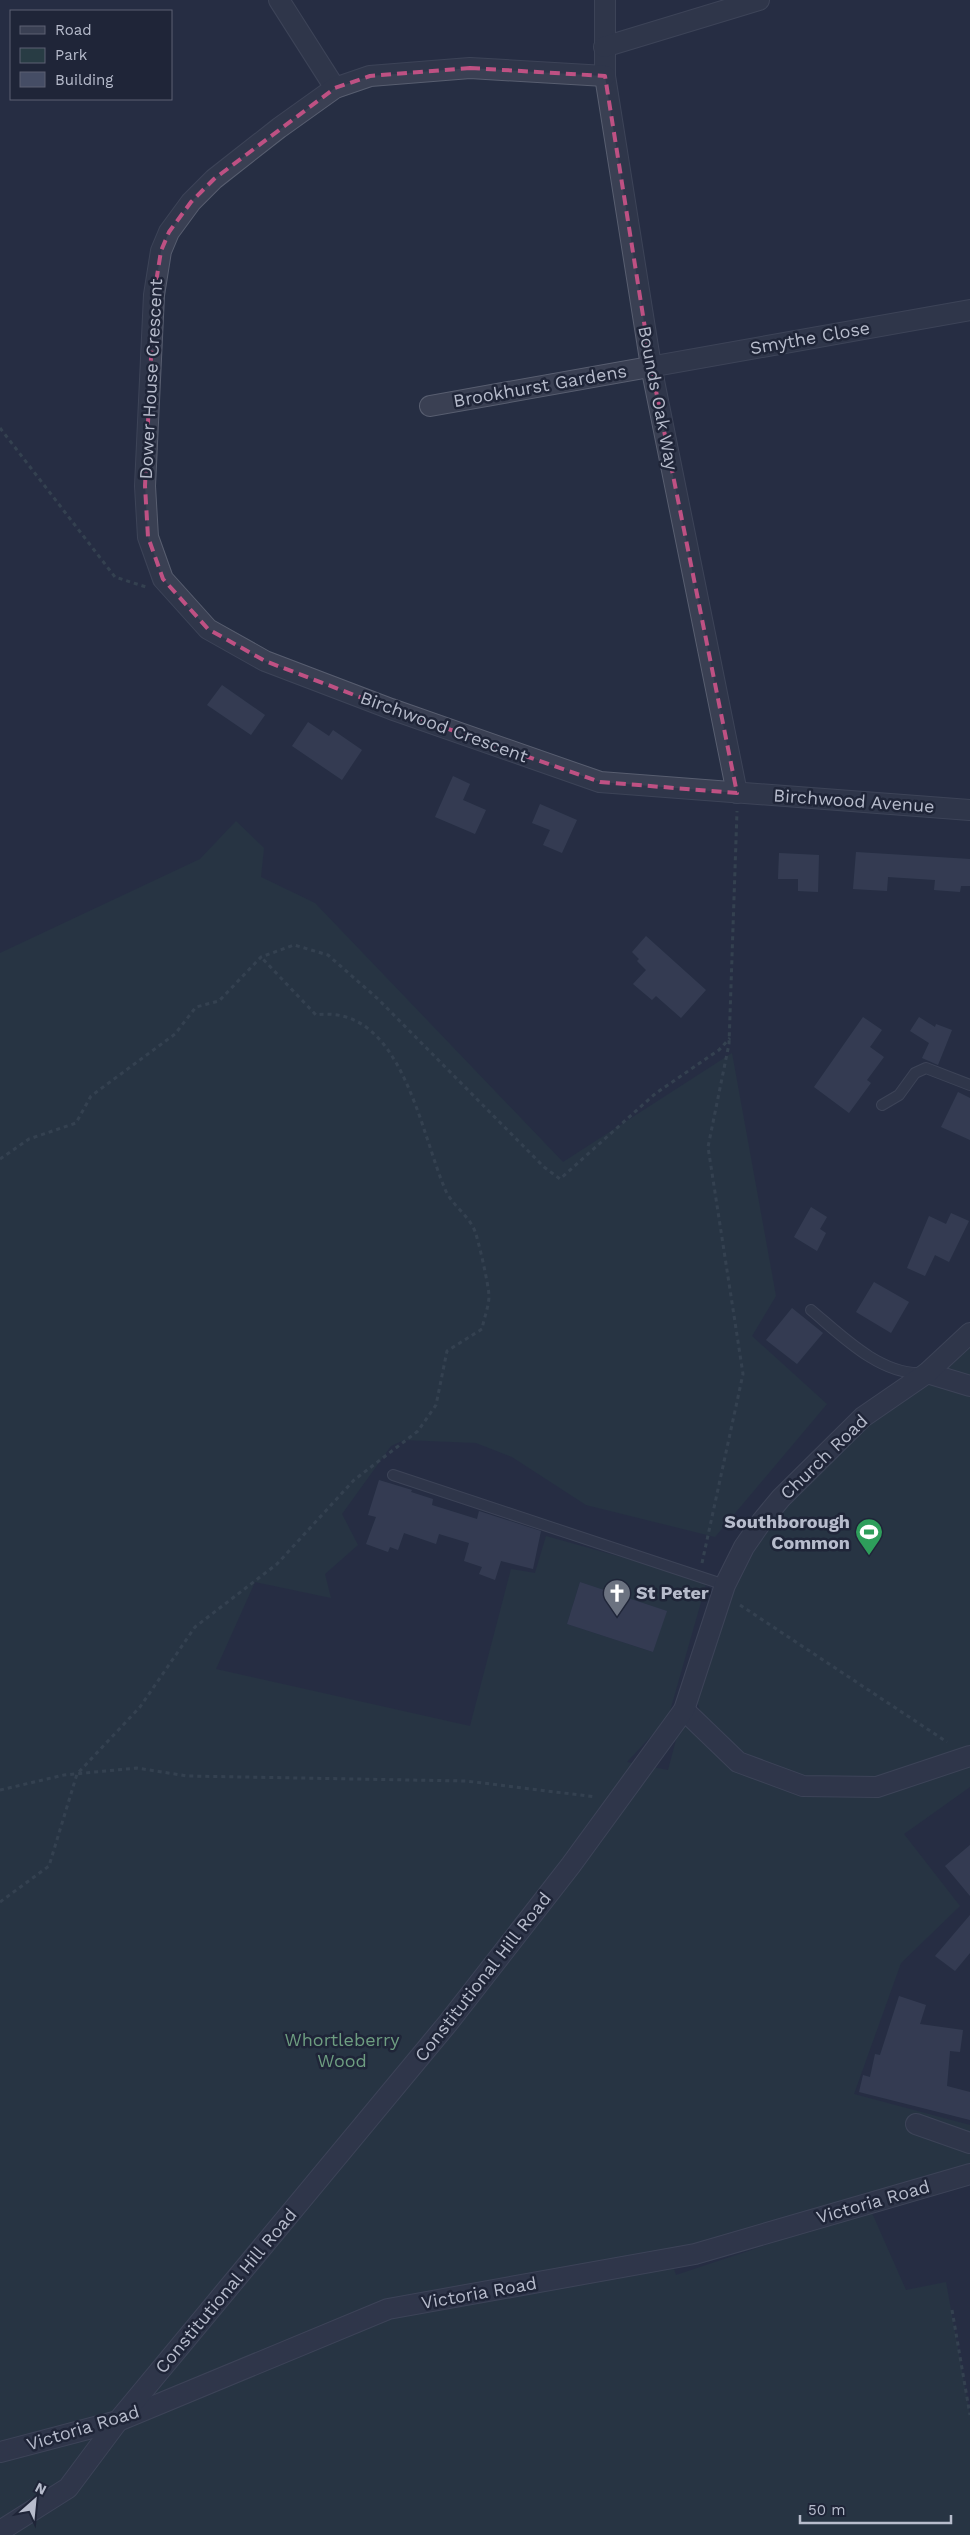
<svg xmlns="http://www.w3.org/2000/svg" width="970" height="2535" viewBox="0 0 970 2535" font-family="'Work Sans',sans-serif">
  <rect width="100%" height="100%" fill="#262e43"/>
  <!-- green -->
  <g fill="#283c44" fill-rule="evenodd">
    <path d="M236 821 264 848 261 877 315 903 563 1162 732 1053 776 1296 752 1336 827 1404 715 1537 586 1505 512 1457 476 1443 404 1440 391 1446 342 1514 358 1545 325 1574 331 1598 255 1582 216 1669 470 1726 511 1569 535 1573 546 1536 707 1581 668 1718 627 1762 668 1770 684 1710 738 1762 803 1786H880L970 1756V1787L904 1834 960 1906 901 1963 854 2094 970 2125V2174L669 2254 676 2275 832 2223 872 2213 906 2290 946 2282 970 2415V2535H0V953L200 859ZM580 1582 666 1611 653 1652 567 1624Z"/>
    <polygon points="970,1345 970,1752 876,1777 829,1782 805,1780 731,1751 705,1725 697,1701 728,1597 756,1536 858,1432 955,1361"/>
  </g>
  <!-- building -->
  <g fill="#454d65">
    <polygon points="222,685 265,715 251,735 207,705"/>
    <polygon points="308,722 329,736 333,730 362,750 342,780 292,746"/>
    <polygon points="453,776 470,784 463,800 486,810 475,834 435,817"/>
    <polygon points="540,804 577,820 562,853 543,845 550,830 532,823"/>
    <polygon points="856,852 970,859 970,886 961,886 960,892 934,890 935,880 888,877 887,891 853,889"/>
    <polygon points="779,853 819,855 818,892 798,891 798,879 778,879"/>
    <polygon points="646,936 706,990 681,1018 656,996 652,1000 633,984 646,970 637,961 639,959 632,952"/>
    <polygon points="863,1017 882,1030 870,1047 884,1057 867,1080 871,1083 849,1113 814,1087"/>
    <polygon points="919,1017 935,1027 936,1024 952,1030 938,1065 922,1058 929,1043 910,1031"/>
    <polygon points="958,1092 970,1098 970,1140 941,1127"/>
    <polygon points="811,1207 827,1217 820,1229 826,1233 817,1251 794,1237"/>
    <polygon points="951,1213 969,1221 949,1262 935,1255 925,1276 907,1268 929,1216 946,1224"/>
    <polygon points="874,1282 909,1302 891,1333 856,1312"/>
    <polygon points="792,1308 823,1333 797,1364 766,1340"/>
    <polygon points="379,1480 412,1490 411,1492 433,1499 432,1505 477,1519 479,1511 541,1531 533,1569 501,1561 495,1580 479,1574 482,1567 464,1561 469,1543 439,1534 436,1544 404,1533 398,1550 390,1547 388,1552 366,1544 376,1517 368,1515"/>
    <polygon points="580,1582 667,1611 653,1652 567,1624"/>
    <polygon points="970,1845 970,1896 945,1866"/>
    <polygon points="970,1915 970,1953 955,1971 935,1956"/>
    <polygon points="899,1996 926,2005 920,2024 963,2030 960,2052 950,2051 947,2086 970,2092 970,2120 859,2092 863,2075 870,2077 875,2054 880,2055"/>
  </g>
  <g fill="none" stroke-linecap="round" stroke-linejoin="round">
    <!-- lane casing -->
    <g stroke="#585e70" stroke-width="12">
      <g id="lane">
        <polyline points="882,1105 899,1095 915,1073 926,1068 970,1085"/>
        <path d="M811 1310C841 1335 879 1374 920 1373"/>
        <polyline points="393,1475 725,1585"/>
      </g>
    </g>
    <!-- street casing -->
    <g stroke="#585e70" stroke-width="22">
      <g id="street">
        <polyline points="279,0 335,88"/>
        <polyline points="605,0 605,76 651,366 737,793"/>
        <polyline points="604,47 759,0"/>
        <polyline points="605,76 470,68 370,76 335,88 279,128 214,179 191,202 169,232 161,251 154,295 145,486 148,537 163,579 208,629 265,661 391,709 600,782 970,810"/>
        <polyline points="430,406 970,310"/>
        <polyline points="927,1373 970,1386"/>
        <polyline points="684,1710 738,1762 803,1786 877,1787 970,1756"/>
        <polyline points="916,2124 970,2143"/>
        <polyline points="0,2452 118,2421 388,2309 695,2254 970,2174"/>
        <polyline points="0,2531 68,2488 118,2421 448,2023 571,1865 684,1710 725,1585 744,1547 762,1521 781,1498 863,1417 927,1373 970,1333"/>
      </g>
    </g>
    <!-- path -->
    <g stroke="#465960" stroke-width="3" stroke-dasharray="4 4" stroke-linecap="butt">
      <polyline points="0,428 115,577 146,587"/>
      <polyline points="0,1159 29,1139 76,1123 91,1096 175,1034 196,1007 219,1001 261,957 294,945 328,955 378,999 544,1167 560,1179 656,1093 719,1050 730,1038"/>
      <polyline points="702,1563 743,1374 708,1147 729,1044 737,811"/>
      <polyline points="740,1605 947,1742"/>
      <polyline points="0,1790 64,1775 137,1768 187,1776 466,1781 596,1797"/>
      <path d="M0 1902 49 1866 77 1774 140 1707 195 1627 277 1564 354 1480 418 1431 436 1405 447 1351 482 1329C484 1318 489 1306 489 1296 489 1287 478 1237 474 1229 467 1214 451 1204 445 1189 420 1131 401 1003 316 1015L261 957"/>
      <polyline points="952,2310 970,2415"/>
    </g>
    <!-- lane -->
    <use href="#lane" stroke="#3a4053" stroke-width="10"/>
    <!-- street -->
    <use href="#street" stroke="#3a4053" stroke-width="20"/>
  </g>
  <!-- marked area -->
  <path d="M0 0H970V2535H0ZM470 68 605 76 651 366 737 793 600 782 391 709 265 661 208 629 163 579 148 537 145 486 154 295 161 251 169 232 191 202 214 179 335 88 370 76Z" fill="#262e43" fill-opacity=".55" fill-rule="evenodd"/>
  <path fill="none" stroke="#be5183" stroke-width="4" stroke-dasharray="10 6" stroke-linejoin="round" d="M470 68 605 76 651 366 737 793 600 782 391 709 265 661 208 629 163 579 148 537 145 486 154 295 161 251 169 232 191 202 214 179 335 88 370 76Z"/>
  <!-- icons -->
  <defs>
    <g id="stadium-pin" transform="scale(1.4375)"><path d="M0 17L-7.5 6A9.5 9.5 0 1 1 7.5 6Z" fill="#2e9e5b" stroke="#1f2538"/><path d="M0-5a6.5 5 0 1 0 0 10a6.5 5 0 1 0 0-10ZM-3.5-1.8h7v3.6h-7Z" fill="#fff"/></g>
    <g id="church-pin" transform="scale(1.4375)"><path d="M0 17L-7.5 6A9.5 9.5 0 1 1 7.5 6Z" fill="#6b7280" stroke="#1f2538"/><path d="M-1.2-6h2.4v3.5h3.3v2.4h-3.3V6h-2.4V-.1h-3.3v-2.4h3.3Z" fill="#fff"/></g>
  </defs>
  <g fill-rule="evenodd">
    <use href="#stadium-pin" x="869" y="1532"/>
    <use href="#church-pin" x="617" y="1593"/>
  </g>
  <g text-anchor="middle" stroke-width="5" stroke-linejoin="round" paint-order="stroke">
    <!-- street labels -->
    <g font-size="18" fill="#b7bccc" stroke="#1f2538">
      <text transform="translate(810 338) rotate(-10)" y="6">Smythe Close</text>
      <text transform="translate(151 379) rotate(-87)" y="6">Dower House Crescent</text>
      <text transform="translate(540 386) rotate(-10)" y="6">Brookhurst Gardens</text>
      <text transform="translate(658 398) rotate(79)" y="6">Bounds Oak Way</text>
      <text transform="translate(444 727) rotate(20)" y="6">Birchwood Crescent</text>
      <text transform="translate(854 801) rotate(4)" y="6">Birchwood Avenue</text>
      <text transform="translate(824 1457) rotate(-44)" y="6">Church Road</text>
      <text transform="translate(483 1977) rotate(-52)" y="6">Constitutional Hill Road</text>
      <text transform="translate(873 2202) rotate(-16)" y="6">Victoria Road</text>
      <text transform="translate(226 2291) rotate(-50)" y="6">Constitutional Hill Road</text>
      <text transform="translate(479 2293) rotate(-10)" y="6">Victoria Road</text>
      <text transform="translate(83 2428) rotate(-17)" y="6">Victoria Road</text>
    </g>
    <!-- poi labels -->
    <g font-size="18" font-weight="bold" fill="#b7bccc" stroke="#1f2538" text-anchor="end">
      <text x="850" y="1528">Southborough<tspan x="850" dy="21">Common</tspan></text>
      <text x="636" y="1599" text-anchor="start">St Peter</text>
    </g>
    <!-- park labels -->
    <g font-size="18" fill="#6e9e81" stroke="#1f2538">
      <text x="342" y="2046">Whortleberry<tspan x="342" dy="21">Wood</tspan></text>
    </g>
  </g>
  <!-- legend -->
  <rect x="10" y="10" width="162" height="90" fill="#1f2538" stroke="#5c6173"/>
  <rect x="20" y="26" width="25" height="8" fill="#3a4053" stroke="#5c6173"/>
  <text x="55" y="35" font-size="15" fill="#b7bccc">Road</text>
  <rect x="20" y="48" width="25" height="15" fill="#283c44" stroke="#5c6173"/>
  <text x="55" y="60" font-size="15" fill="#b7bccc">Park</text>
  <rect x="20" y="72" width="25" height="15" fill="#454d65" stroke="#5c6173"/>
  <text x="55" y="85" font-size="15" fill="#b7bccc">Building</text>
  <!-- north arrow -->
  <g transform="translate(35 2500) rotate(27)" stroke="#1f2538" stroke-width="4" paint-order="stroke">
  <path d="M0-4L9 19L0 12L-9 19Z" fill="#b7bccc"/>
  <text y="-8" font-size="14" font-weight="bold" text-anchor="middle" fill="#b7bccc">N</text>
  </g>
  <!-- scale -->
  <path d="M800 2515v8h151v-8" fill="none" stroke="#b7bccc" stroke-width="2.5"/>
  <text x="808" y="2515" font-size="15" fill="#b7bccc" stroke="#1f2538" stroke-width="4" paint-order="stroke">50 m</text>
</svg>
